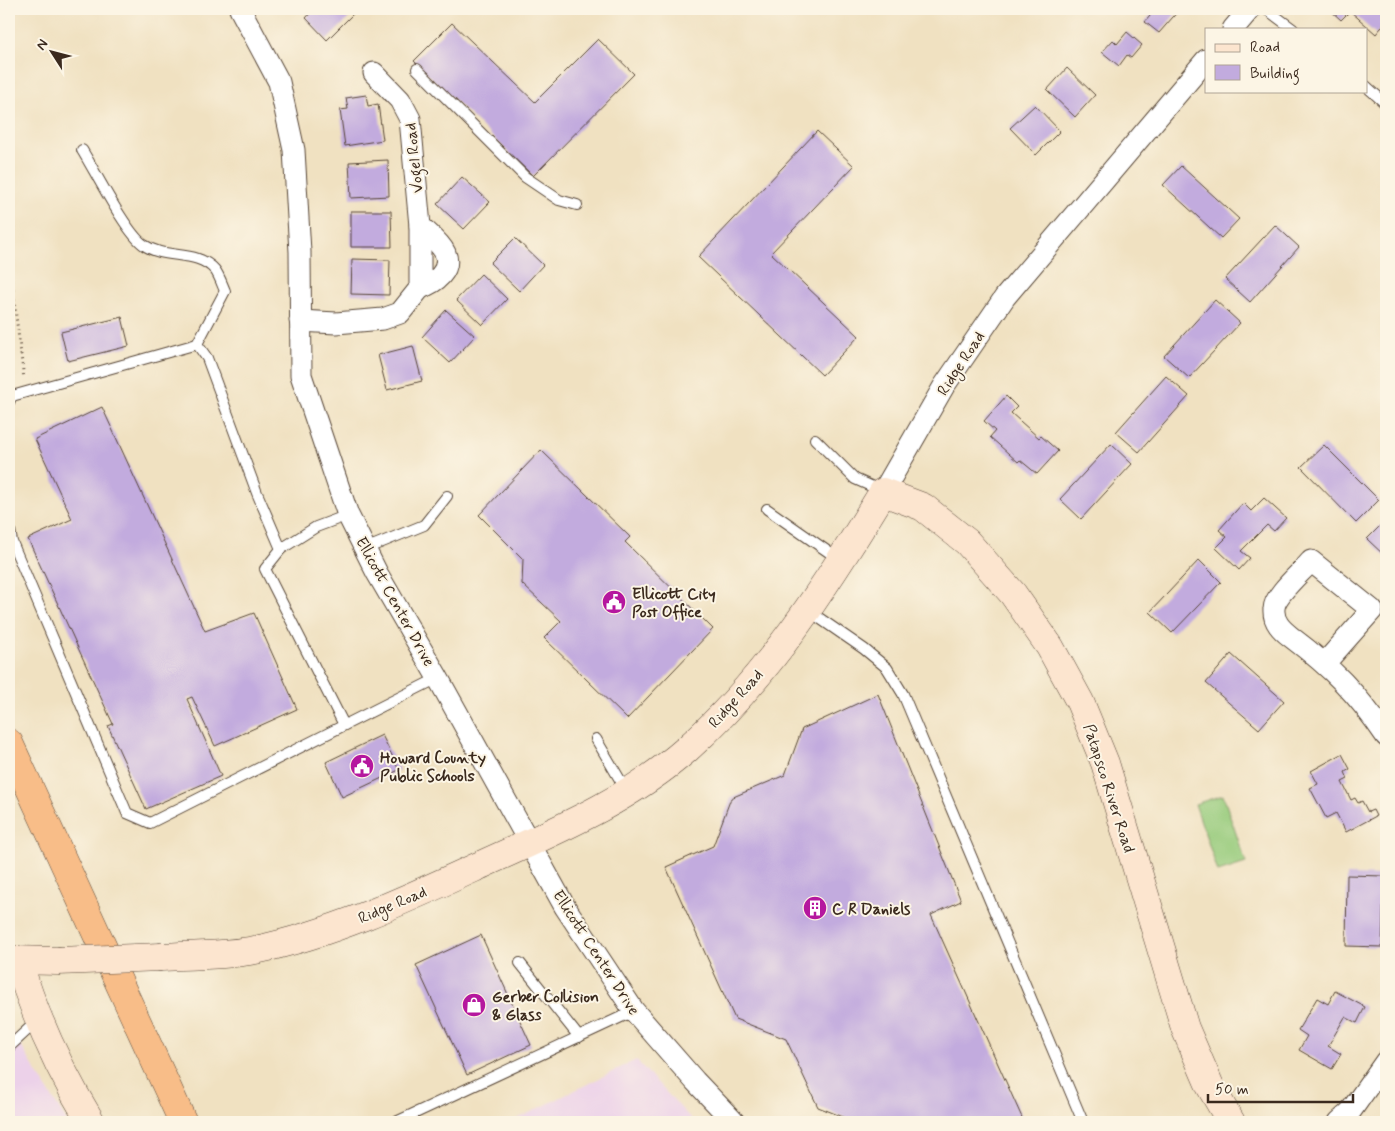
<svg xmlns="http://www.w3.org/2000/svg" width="1395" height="1131" viewBox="0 0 1395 1131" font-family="Mynerve,sans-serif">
  <rect width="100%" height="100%" fill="#fcf5e5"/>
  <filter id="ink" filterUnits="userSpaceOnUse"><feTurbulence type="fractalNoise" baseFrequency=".02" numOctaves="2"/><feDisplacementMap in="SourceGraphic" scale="10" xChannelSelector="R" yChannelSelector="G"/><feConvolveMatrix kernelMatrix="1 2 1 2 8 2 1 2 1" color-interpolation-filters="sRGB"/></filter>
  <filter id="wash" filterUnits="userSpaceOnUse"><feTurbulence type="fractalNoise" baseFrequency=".0096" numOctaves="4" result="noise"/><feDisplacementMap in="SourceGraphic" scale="20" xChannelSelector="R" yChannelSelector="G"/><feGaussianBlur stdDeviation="1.12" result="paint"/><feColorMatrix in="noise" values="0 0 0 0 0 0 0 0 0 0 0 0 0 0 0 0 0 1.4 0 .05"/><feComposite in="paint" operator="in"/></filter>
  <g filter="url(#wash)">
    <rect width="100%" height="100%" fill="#f0e1c1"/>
    <!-- built -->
    <g fill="#ecd1e9">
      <polygon points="9,1026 67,1122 9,1122"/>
      <polygon points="636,1060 694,1122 511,1122"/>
    </g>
    <!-- green -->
    <polygon fill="#97cb7c" stroke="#697a4d" points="1223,795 1246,863 1218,872 1195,804"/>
    <g id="blocks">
      <!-- building -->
      <g fill="#c2abde">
        <polygon points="314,9 358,9 327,40 306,18"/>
        <polygon points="1151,9 1180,9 1159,33 1145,22 1154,11"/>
        <polygon points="1329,9 1383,9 1386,11 1386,22 1376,34 1350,11 1341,20"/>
        <polygon points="452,23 535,102 598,39 634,74 533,176 414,61"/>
        <polygon points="1127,32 1142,45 1131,58 1127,55 1119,66 1102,52 1113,40 1117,44"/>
        <polygon points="1067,68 1095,95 1075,117 1047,90"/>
        <polygon points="366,95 368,106 378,104 383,140 345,146 340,110 348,109 346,98"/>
        <polygon points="1035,105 1060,131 1036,155 1010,128"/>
        <polygon points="817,131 854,166 771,253 859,336 822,375 698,257"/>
        <polygon points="388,160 389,196 351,198 349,162"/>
        <polygon points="1181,166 1239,219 1221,238 1163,185"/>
        <polygon points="462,177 490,202 464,229 437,204"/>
        <polygon points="351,211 391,211 392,247 351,247"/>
        <polygon points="1275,225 1299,247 1250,302 1225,279"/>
        <polygon points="515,238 543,265 519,291 490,263"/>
        <polygon points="352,259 390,260 389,295 351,294"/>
        <polygon points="481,274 507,299 482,325 456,300"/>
        <polygon points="1215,300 1240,323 1189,378 1164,356"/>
        <polygon points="446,310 475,336 450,363 422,337"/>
        <polygon points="122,317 129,346 68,361 61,332"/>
        <polygon points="413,346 422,381 387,390 378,355"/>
        <polygon points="1166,376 1189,396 1139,452 1116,432"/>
        <polygon points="1006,396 1017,407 1011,413 1039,438 1041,436 1058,451 1037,474 1020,460 1018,462 990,437 995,431 984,421"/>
        <polygon points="102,407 205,631 254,613 297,709 215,746 192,697 187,699 221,776 146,809 108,726 113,724 28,539 72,519 35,439"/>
        <polygon points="1111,444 1132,464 1081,519 1060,499"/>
        <polygon points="1324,445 1379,500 1356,523 1301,467"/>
        <polygon points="541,450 630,537 625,542 713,629 627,719 544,638 561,621 522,584 523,559 479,515"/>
        <polygon points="1264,498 1286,518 1274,531 1267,525 1241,551 1250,558 1239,570 1216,548 1227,537 1219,530 1243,503 1251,511"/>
        <polygon points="1386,520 1386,557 1367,539"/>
        <polygon points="1199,560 1221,582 1172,633 1150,612"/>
        <polygon points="1231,654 1284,701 1259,729 1206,683"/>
        <polygon points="878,694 961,901 931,915 1024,1122 856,1122 818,1107 786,1039 735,1019 666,867 713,846 731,798 785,775 802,729"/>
        <polygon points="382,735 399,770 342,797 326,762"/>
        <polygon points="1342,754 1350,769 1345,772 1348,779 1342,782 1351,800 1355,798 1358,803 1362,801 1368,812 1373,810 1376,816 1346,832 1336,813 1326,818 1310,788 1318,784 1311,771"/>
        <polygon points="1347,875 1384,876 1382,947 1346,946"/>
        <polygon points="481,935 531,1045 467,1075 416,965"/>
        <polygon points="1335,991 1365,1007 1357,1023 1345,1017 1328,1046 1341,1054 1332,1069 1299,1050 1307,1036 1298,1030 1317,998 1328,1004"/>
      </g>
    </g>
  </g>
  <g filter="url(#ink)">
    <use href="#blocks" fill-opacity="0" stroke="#564536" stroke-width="1"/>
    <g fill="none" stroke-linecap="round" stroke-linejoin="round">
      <!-- lane casing -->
      <g stroke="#564536" stroke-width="12">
        <g id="lane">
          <polyline points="1266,9 1293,29"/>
          <polyline points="417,69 525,177 559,200 577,205"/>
          <polyline points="1366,86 1386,104"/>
          <path d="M82 150C95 171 126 233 144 245 165 260 197 249 215 270 219 275 222 284 225 291L197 344"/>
          <polyline points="9,402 12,396 197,344 207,358 257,493 281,549"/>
          <polyline points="815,439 855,479 882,491"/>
          <polyline points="767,509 840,560"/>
          <polyline points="9,524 12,542 127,813 150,823 438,678"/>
          <polyline points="365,549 424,525 447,496"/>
          <polyline points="809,611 864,649 887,668 903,694 1083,1122"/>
          <polyline points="344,725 265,569 281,549 316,527 348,515"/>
          <polyline points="596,739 626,790"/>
          <polyline points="520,963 579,1037"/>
          <polyline points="9,1047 37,1021"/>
          <polyline points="396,1122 634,1011"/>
        </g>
      </g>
      <!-- street casing -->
      <g stroke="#564536" stroke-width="23">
        <g id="street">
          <polyline points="240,9 279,82 294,150 300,252 301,375 348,515 377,573 438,678 565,907 634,1011 695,1081 734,1122"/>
          <polyline points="1233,29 1250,9"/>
          <path d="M420 226C427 233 440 242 445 253 452 271 435 283 420 288"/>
          <polyline points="300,321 336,323 383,319 400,313 420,288 420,226 410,119 400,100 374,73"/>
          <polyline points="883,492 944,386 1005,297 1206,60"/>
          <path d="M1325 663 1372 610 1311 561C1302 572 1274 595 1274 609 1273 622 1282 630 1291 637 1332 668 1357 693 1386 736"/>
          <polyline points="1339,1122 1350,1112 1386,1061"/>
        </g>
      </g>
      <!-- secondary casing -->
      <g stroke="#564536" stroke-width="29">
        <g id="secondary">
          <path d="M161 957C192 955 225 956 255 950 335 933 409 898 483 864 553 832 628 801 687 749 768 677 827 584 883 492L923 507 967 542 1013 594 1050 647 1080 702 1105 763 1185 1028 1210 1086 1231 1122"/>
          <polyline points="9,960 58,961"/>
          <path d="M18 960C35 1018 60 1071 91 1122"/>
        </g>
      </g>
      <!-- highway casing -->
      <g stroke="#564536" stroke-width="29">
        <polyline id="highway" points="9,743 183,1122"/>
      </g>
      <!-- path -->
      <polyline stroke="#564536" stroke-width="3" stroke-dasharray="1 4" stroke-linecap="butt" points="9,260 24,379"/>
      <!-- lane -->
      <use href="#lane" stroke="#fff" stroke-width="10"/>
      <!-- street -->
      <use href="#street" stroke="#fff" stroke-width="21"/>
      <!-- secondary -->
      <use href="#secondary" stroke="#fce5cf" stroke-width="28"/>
      <!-- highway -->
      <use href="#highway" stroke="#f8bd88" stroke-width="28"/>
      <!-- secondary-bridge casing -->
      <g stroke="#564536" stroke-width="29" stroke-linecap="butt">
        <polyline id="secondary-bridge" points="58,961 161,957"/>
      </g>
      <!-- secondary-bridge -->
      <use href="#secondary-bridge" stroke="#fce5cf" stroke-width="28"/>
    </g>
  </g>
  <!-- icons -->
  <defs>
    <g id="civic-disc" transform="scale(1.25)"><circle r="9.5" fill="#b5179e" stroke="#fcf5e5"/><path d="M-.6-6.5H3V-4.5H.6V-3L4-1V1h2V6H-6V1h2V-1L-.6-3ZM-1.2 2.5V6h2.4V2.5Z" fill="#fff"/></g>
    <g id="building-disc" transform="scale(1.25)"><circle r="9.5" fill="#b5179e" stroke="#fcf5e5"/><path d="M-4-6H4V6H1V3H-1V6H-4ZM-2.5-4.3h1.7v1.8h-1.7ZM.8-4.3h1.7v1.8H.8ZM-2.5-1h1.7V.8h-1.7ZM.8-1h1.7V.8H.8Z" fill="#fff"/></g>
    <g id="shop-disc" transform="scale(1.25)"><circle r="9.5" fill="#b5179e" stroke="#fcf5e5"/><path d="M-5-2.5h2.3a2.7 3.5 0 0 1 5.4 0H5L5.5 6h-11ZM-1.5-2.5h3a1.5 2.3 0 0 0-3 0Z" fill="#fff"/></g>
  </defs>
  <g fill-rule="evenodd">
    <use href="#civic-disc" x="614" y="602"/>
    <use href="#civic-disc" x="362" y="766"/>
    <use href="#building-disc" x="815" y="908"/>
    <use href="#shop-disc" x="474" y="1005"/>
  </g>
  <g text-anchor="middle" stroke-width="4" stroke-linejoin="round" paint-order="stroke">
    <!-- street labels -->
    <g font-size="16" fill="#3b2a1e" stroke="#fcf5e5">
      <text transform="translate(413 158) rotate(-96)" y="6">Vogel Road</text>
      <text transform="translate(960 363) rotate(-57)" y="6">Ridge Road</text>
      <text transform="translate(396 601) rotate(61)" y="6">Ellicott Center Drive</text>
      <text transform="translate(735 698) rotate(-48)" y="6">Ridge Road</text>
      <text transform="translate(1110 788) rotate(72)" y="6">Patapsco River Road</text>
      <text transform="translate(392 904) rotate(-23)" y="6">Ridge Road</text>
      <text transform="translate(597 952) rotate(57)" y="6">Ellicott Center Drive</text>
    </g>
    <!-- poi labels -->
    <g font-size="16" font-weight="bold" fill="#3b2a1e" stroke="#fcf5e5" text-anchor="start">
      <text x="632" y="599">Ellicott City<tspan x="632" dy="18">Post Office</tspan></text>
      <text x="380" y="763">Howard County<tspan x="380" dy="18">Public Schools</tspan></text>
      <text x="832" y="914">C R Daniels</text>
      <text x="492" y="1002">Gerber Collision<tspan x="492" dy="18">&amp; Glass</tspan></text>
    </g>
  </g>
  <!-- margin -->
  <rect width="1395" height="1131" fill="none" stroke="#fcf5e5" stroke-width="30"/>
  <!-- legend -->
  <rect x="1205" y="28" width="162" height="65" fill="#fcf5e5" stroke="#afa495"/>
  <rect x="1215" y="44" width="25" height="8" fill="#fce5cf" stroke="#afa495"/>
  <text x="1250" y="52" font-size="15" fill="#3b2a1e">Road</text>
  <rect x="1215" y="65" width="25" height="15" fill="#c2abde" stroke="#afa495"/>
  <text x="1250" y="78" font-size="15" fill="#3b2a1e">Building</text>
  <!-- north arrow -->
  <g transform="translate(52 52) rotate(306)" stroke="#fcf5e5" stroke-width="4" paint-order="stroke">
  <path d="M0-4L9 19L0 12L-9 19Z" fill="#3b2a1e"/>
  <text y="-8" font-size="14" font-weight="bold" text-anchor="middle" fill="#3b2a1e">N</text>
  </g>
  <!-- scale -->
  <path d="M1208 1094v8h145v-8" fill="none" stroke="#3b2a1e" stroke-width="2.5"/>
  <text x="1215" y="1094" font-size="15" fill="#3b2a1e" stroke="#fcf5e5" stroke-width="4" paint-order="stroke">50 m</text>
</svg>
